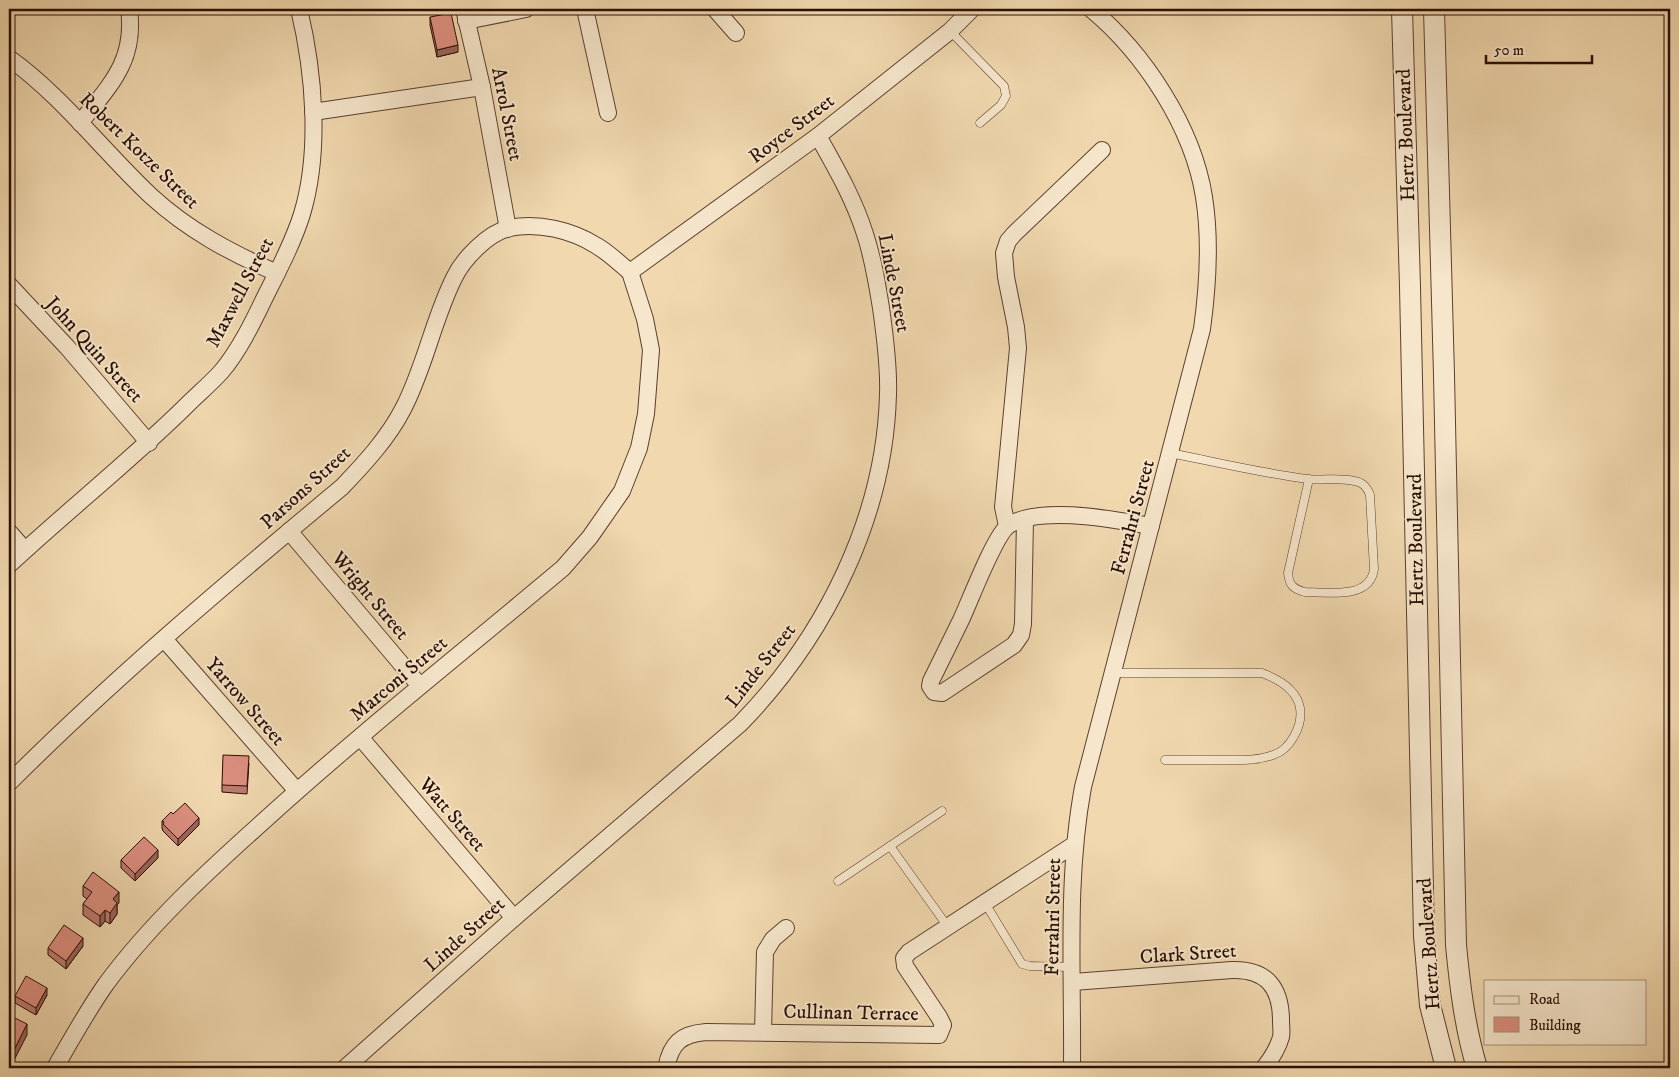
<svg xmlns="http://www.w3.org/2000/svg" width="1679" height="1077" viewBox="0 0 1679 1077" font-family="'IM FELL DW Pica',serif">
  <rect width="100%" height="100%" fill="#f1d8af"/>
  <filter id="stains"><feTurbulence type="fractalNoise" baseFrequency=".004" numOctaves="4"/><feColorMatrix values="0 0 0 0 .2 0 0 0 0 .09 0 0 0 0 .02 0 0 0 .5 -.17"/></filter>
  <radialGradient id="worn" r=".72"><stop offset=".6" stop-color="#630" stop-opacity="0"/><stop offset="1" stop-color="#630" stop-opacity=".3"/></radialGradient>
  <g fill="none" stroke-linecap="round" stroke-linejoin="round">
    <!-- service casing -->
    <g stroke="#5b4030" stroke-width="9">
      <g id="service">
        <polyline points="950,31 1004,86 1006,96 1001,105 980,123"/>
        <path d="M1170 453C1216 462 1262 473 1307 479 1323 481 1339 477 1354 481 1363 482 1367 487 1370 495L1374 569C1370 600 1328 592 1305 592 1293 589 1289 585 1288 573L1309 479"/>
        <path d="M1113 673H1262C1278 679 1297 690 1300 708 1303 726 1290 750 1273 755 1257 761 1240 760 1223 760 1204 760 1184 760 1165 760"/>
        <polyline points="890,846 948,927"/>
        <polyline points="838,881 942,811"/>
        <polyline points="985,903 1022,964 1030,966 1072,967"/>
      </g>
    </g>
    <!-- minor casing -->
    <g stroke="#5b4030" stroke-width="18">
      <g id="minor">
        <polyline points="464,9 482,87 508,229"/>
        <polyline points="585,9 608,113"/>
        <polyline points="715,9 736,33"/>
        <polyline points="466,21 526,9"/>
        <path d="M9 58C63 97 103 151 151 196 188 230 231 253 277 273"/>
        <polyline points="313,112 482,87"/>
        <path d="M80 123C110 85 136 61 129 9"/>
        <polyline points="630,272 818,136 950,31 972,9"/>
        <polyline points="9,285 67,347 149,443"/>
        <path d="M1025 519 1023 624 1021 635 1014 645 942 693 934 692 930 686 931 681C941 661 951 640 961 620 970 601 995 534 1009 525 1042 505 1115 520 1151 526"/>
        <polyline points="1007,526 1003,507 1018,348 1016,327 1006,277 1004,253 1008,241 1014,234 1102,150"/>
        <polyline points="289,531 420,686"/>
        <polyline points="9,532 25,550"/>
        <path d="M9 565C67 511 129 462 186 406 197 395 210 384 221 372 239 351 253 322 265 297 278 271 293 243 302 214 321 151 314 72 299 9"/>
        <polyline points="164,639 297,791"/>
        <polyline points="360,737 514,918"/>
        <path d="M9 783C114 678 228 582 342 487 365 463 388 438 403 409 425 367 433 320 454 278 463 259 488 233 509 228 538 222 572 230 597 246 609 253 619 263 630 272"/>
        <path d="M1073 982 1232 970C1267 969 1281 988 1281 1021 1281 1026 1282 1032 1281 1037 1278 1048 1271 1059 1264 1068"/>
        <polyline points="763,1032 765,952 773,939 786,928"/>
        <path d="M55 1068C71 1040 87 1011 106 984 151 923 209 870 266 819 362 732 463 652 563 568L590 537 622 491 639 448 646 414 651 350 645 319 630 272"/>
        <path d="M345 1068 514 918 740 724C825 637 885 517 888 394 889 366 885 336 881 308 877 283 873 258 865 234 854 199 836 168 818 136"/>
        <path d="M666 1068C671 1043 681 1034 706 1032L939 1035 943 1025 939 1017 905 966 904 958 909 952 1075 844"/>
        <path d="M1072 1068C1073 974 1066 879 1083 787L1202 329C1208 285 1211 241 1204 197 1193 127 1144 53 1091 9"/>
      </g>
    </g>
    <!-- tertiary casing -->
    <g stroke="#5b4030" stroke-width="22">
      <g id="tertiary">
        <polyline points="1402,9 1410,287 1424,936 1430,1005 1446,1068"/>
        <path d="M1434 9 1444 375 1456 945C1460 987 1465 1028 1477 1068"/>
      </g>
    </g>
    <!-- service -->
    <use href="#service" stroke="#f6e6cb" stroke-width="8"/>
    <!-- minor -->
    <use href="#minor" stroke="#f6e6cb" stroke-width="16"/>
    <!-- tertiary -->
    <use href="#tertiary" stroke="#f6e6cb" stroke-width="20"/>
  </g>
  <!-- wall -->
  <g fill="#be7b6e" stroke="#290e05">
    <polygon points="430,17 458,52 437,57 430,25"/>
    <polygon points="249,763 247,794 222,792 222,785"/>
    <polygon points="173,814 199,825 178,846 163,831 162,828 162,821"/>
    <polygon points="158,858 135,881 121,868 121,860"/>
    <polygon points="83,886 119,903 117,905 117,914 110,924 105,921 100,927 83,915 83,904 87,899 83,896"/>
    <polygon points="83,946 66,969 48,955 48,948"/>
    <polygon points="47,995 36,1015 15,1003 15,996"/>
  </g>
  <!-- shaded-wall -->
  <g fill="#9b645a" stroke="#290e05">
    <polygon points="458,45 458,52 437,57 437,50"/>
    <polygon points="199,818 199,825 178,846 178,839"/>
    <polygon points="158,850 158,858 135,881 135,874"/>
    <polygon points="119,892 119,903 117,905 117,914 110,924 110,913 113,899"/>
    <polygon points="105,910 105,921 100,927 100,916"/>
    <polygon points="83,938 83,946 66,969 66,961"/>
    <polygon points="47,988 47,995 36,1015 36,1008"/>
    <polygon points="27,1024 27,1035 10,1068 9,1068 9,1060"/>
  </g>
  <!-- building -->
  <g fill="#dd8f80" stroke="#290e05">
    <polygon points="451,13 458,45 437,50 430,17"/>
    <polygon points="223,755 249,756 247,786 222,785"/>
    <polygon points="185,803 199,818 178,839 163,824 164,822 162,821 171,812 173,814"/>
    <polygon points="144,837 158,850 135,874 121,860"/>
    <polygon points="93,872 119,892 113,899 117,903 110,913 105,910 100,916 83,904 92,892 83,886"/>
    <polygon points="64,925 83,938 66,961 48,948"/>
    <polygon points="26,976 47,988 36,1008 15,996"/>
    <polygon points="9,1015 27,1024 9,1060"/>
  </g>
  <g text-anchor="middle" stroke-width="4" stroke-linejoin="round" paint-order="stroke">
    <!-- street labels -->
    <g font-size="20" fill="#290e05" stroke="#f6e6cb">
      <text transform="translate(508 114) rotate(79)" y="7">Arrol Street</text>
      <text transform="translate(791 128) rotate(-37)" y="7">Royce Street</text>
      <text transform="translate(1405 135) rotate(-92)" y="7">Hertz Boulevard</text>
      <text transform="translate(140 150) rotate(44)" y="7">Robert Kotze Street</text>
      <text transform="translate(895 283) rotate(79)" y="7">Linde Street</text>
      <text transform="translate(239 292) rotate(-62)" y="7">Maxwell Street</text>
      <text transform="translate(95 349) rotate(48)" y="7">John Quin Street</text>
      <text transform="translate(305 487) rotate(-42)" y="7">Parsons Street</text>
      <text transform="translate(1132 517) rotate(-75)" y="7">Ferrahri Street</text>
      <text transform="translate(1415 540) rotate(-91)" y="7">Hertz Boulevard</text>
      <text transform="translate(371 595) rotate(50)" y="7">Wright Street</text>
      <text transform="translate(760 665) rotate(-52)" y="7">Linde Street</text>
      <text transform="translate(398 678) rotate(-40)" y="7">Marconi Street</text>
      <text transform="translate(246 701) rotate(49)" y="7">Yarrow Street</text>
      <text transform="translate(453 814) rotate(49)" y="7">Watt Street</text>
      <text transform="translate(1052 917) rotate(-89)" y="7">Ferrahri Street</text>
      <text transform="translate(464 934) rotate(-42)" y="7">Linde Street</text>
      <text transform="translate(1428 944) rotate(-94)" y="7">Hertz Boulevard</text>
      <text transform="translate(1188 953) rotate(-4)" y="7">Clark Street</text>
      <text transform="translate(851 1012) rotate(1)" y="7">Cullinan Terrace</text>
    </g>
  </g>
  <!-- margin -->
  <rect width="1679" height="1077" fill="none" stroke="#f1d8af" stroke-width="30"/>
  <rect x="10" y="10" width="1659" height="1057" fill="none" stroke="#290e05" stroke-width="2.5"/>
  <rect x="15" y="15" width="1649" height="1047" fill="none" stroke="#290e05"/>
  <!-- legend -->
  <rect x="1484" y="980" width="162" height="65" fill="#f6e6cb" stroke="#a4907c"/>
  <rect x="1494" y="996" width="25" height="8" fill="#f6e6cb" stroke="#a4907c"/>
  <text x="1529" y="1004" font-size="15" fill="#290e05">Road</text>
  <rect x="1494" y="1017" width="25" height="15" fill="#dd8f80" stroke="#a4907c"/>
  <text x="1529" y="1030" font-size="15" fill="#290e05">Building</text>
  <!-- scale -->
  <path d="M1486 55v8h106v-8" fill="none" stroke="#290e05" stroke-width="2.5"/>
  <text x="1494" y="55" font-size="15" fill="#290e05" stroke="#f6e6cb" stroke-width="4" paint-order="stroke">50 m</text>
  <rect width="100%" height="100%" filter="url(#stains)"/>
  <rect width="100%" height="100%" fill="url(#worn)"/>
</svg>
